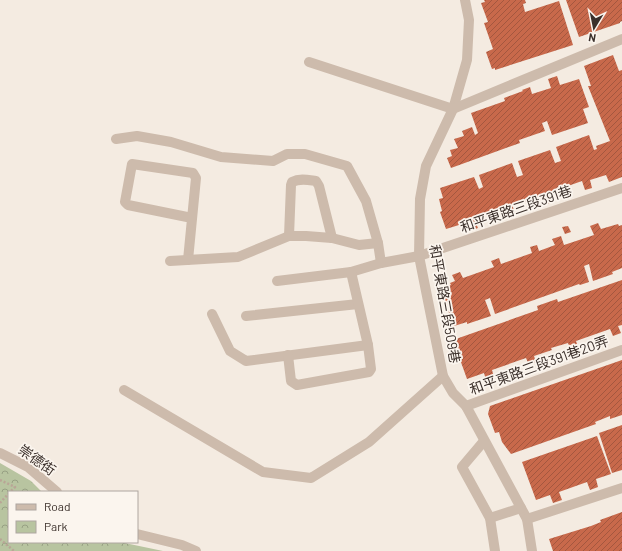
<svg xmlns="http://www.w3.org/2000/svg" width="622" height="551" viewBox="0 0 622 551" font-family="Barlow,'Noto Sans TC',sans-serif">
  <defs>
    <pattern id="park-crowns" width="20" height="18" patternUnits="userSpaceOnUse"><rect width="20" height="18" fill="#b8c4a0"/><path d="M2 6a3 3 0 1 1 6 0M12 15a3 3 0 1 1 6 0" fill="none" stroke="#97a083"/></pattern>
    <pattern id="building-hatch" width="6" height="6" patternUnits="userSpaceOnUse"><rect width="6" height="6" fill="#c8694b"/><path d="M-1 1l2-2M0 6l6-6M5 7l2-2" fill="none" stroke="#a4573f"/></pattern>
  </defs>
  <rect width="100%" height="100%" fill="#f4ebe1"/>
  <!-- park -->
  <polygon fill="url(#park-crowns)" points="0,463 31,481 42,492 9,492 9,542 120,542 163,551 0,551"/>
  <!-- building -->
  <g fill="url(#building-hatch)">
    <polygon points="484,0 525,0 526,3 523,4 525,12 559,1 573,45 495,70 495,68 492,69 486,52 493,49 484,23 488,22 481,3 485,2"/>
    <polygon points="566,0 622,0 622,21 620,22 620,23 579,37"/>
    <polygon points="613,55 619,71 622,70 622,177 609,182 606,175 590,180 592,188 585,190 582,181 551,192 555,201 547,204 544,197 512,205 516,215 508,217 505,208 474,219 478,228 470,231 468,225 460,228 459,225 446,229 440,212 442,211 439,199 443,198 440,188 474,177 479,189 483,187 479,175 512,163 517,177 523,175 518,161 550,150 555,163 561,161 556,147 589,135 594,150 597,149 596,146 610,141 588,86 591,86 584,66"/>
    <polygon points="557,76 560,85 579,79 589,107 583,109 588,123 552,135 547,121 542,123 545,131 519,140 520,143 451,168 447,158 452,156 450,150 458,148 454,139 464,136 462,131 472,127 475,135 478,133 471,113 505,101 504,98 523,91 522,90 530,87 532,94 551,88 548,79"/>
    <polygon points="598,223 601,229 618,224 619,226 622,225 622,268 612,272 613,274 593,281 589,264 584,266 589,282 580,285 579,284 495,314 490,298 485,300 491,316 467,324 467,322 454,326 440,289 451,285 450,283 455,281 452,275 460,272 463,278 494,267 491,261 499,258 501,264 532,253 530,247 537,245 539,251 555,245 552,239 561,236 564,245 594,235 590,226"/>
    <polygon points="568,226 571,232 565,234 562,227"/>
    <polygon points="622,280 622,325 618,326 621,333 613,336 610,329 576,341 578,347 571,350 568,343 551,348 552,350 534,356 536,362 529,365 526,358 492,370 494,377 486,380 484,373 467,379 453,340 538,310 537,306 557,299 558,302"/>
    <polygon points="622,360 622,415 610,419 610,416 595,422 596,424 511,454 502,442 499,432 495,433 488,414 490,406"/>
    <polygon points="622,425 622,470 612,473 599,433"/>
    <polygon points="597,436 611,474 596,479 598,487 590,490 587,482 559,492 562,500 553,503 550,495 536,500 522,462"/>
    <polygon points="622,512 622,551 553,551 549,539 591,526 601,522 600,520"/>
  </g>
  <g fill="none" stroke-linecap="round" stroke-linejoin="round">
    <!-- path -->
    <g stroke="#b9a596" stroke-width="2.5" stroke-dasharray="2 2" stroke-linecap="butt">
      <polyline points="0,480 15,487 10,492"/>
      <polyline points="0,503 9,493"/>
      <polyline points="0,539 14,551"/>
    </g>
    <!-- minor -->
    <g stroke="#cdbbac" stroke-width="10">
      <polyline points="465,0 469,20 467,60 453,109 426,166 420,199 419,256 443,376 453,393 466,406 527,519 532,551"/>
      <polyline points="309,62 453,109 622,39"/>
      <polyline points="116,139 137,136 171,142 221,157 273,161 287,154 305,154 347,166 366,201 378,243 381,263 419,256 622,188"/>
      <path d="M289 236 291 185 292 182C300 178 308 180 316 181L319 186 332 238"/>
      <polyline points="188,260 196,178 193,173 132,164 125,202 128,205 192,218"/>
      <polyline points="170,261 238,257 289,236 306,236 332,238 359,245 378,243"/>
      <polyline points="277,281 351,272 381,263"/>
      <polyline points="212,314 230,351 246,361 368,345"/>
      <polyline points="246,316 358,304"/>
      <polyline points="288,355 291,381 297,385 369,372 371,369 368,345 351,272"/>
      <polyline points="124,390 263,472 311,478 369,442 443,376"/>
      <polyline points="466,406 622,350"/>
      <polyline points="484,441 462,467 490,518 495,551"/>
      <polyline points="0,453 28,467 57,492"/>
      <polyline points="490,518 521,508"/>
      <polyline points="527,519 622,488"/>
      <polyline points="137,534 182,545 196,551"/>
    </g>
  </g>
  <g text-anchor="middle" stroke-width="3.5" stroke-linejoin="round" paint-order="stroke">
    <!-- street labels -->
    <g font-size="14" fill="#3b302b" stroke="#fbf5ee">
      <text transform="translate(516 209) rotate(-19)" y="5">和平東路三段391巷</text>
      <text transform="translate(445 304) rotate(80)" y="5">和平東路三段509巷</text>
      <text transform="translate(539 365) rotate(-20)" y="5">和平東路三段391巷20弄</text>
      <text transform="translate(37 460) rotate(35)" y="5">崇德街</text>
    </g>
  </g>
  <!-- legend -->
  <rect x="8" y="491" width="130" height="52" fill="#fbf5ee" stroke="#aea6a0"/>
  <rect x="16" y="504" width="20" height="6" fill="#cdbbac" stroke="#aea6a0"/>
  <text x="44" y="511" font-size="12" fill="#3b302b">Road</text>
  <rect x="16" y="521" width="20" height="12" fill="url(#park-crowns)" stroke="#aea6a0"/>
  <text x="44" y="531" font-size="12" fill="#3b302b">Park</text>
  <!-- north arrow -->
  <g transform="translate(594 28) rotate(190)" stroke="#fbf5ee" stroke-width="3" paint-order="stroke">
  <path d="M0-3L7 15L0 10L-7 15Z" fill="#3b302b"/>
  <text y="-6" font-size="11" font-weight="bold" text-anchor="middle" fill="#3b302b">N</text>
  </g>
</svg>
